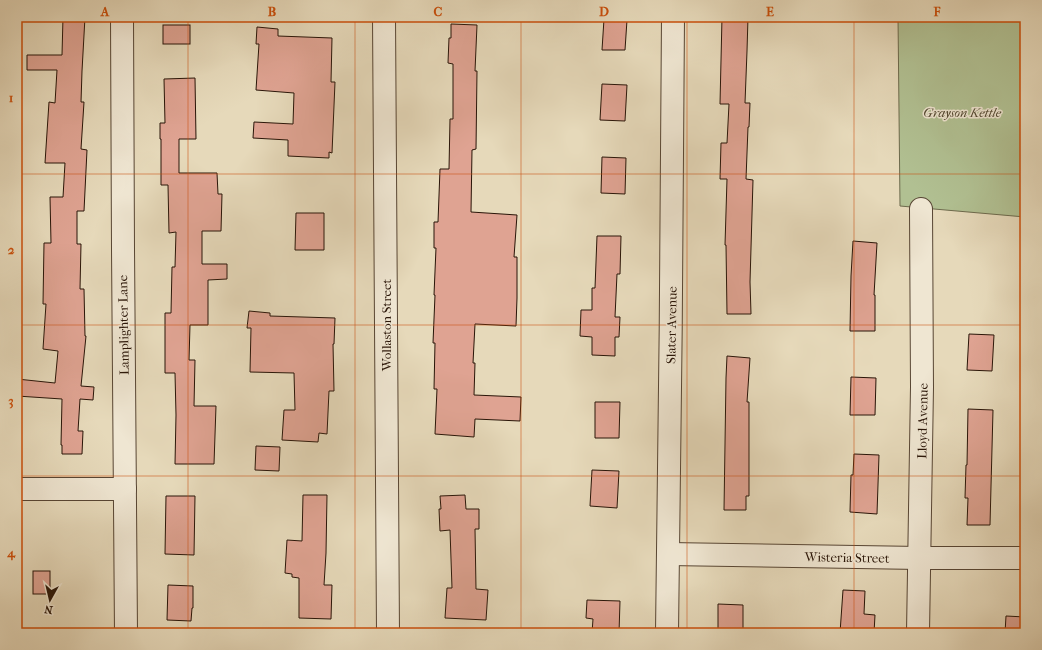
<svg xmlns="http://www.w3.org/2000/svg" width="1042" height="650" viewBox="0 0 1042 650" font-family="'IM FELL French Canon',serif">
  <rect width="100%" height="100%" fill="#e6d9ba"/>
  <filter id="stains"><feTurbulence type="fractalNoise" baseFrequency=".005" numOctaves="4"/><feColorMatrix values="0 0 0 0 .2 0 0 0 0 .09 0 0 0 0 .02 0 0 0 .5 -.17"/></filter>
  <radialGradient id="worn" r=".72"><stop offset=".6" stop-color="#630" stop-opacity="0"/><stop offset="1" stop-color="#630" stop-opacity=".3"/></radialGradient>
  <!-- green -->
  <polygon fill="#b1c092" stroke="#6d6a4d" points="898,17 1025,17 1025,217 900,206"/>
  <!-- building -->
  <g fill="#dfa392" stroke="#291508">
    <polygon points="63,17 85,17 82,71 81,102 84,102 81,149 87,150 84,211 77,211 77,244 81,244 80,289 84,289 85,336 86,336 81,386 94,387 93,400 80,399 78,431 83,431 82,454 62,454 62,445 61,445 62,399 17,396 17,379 55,383 58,351 43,349 46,304 43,304 44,243 51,243 50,197 63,197 65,163 45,163 49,102 55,103 57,70 27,70 27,55 62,55"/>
    <polygon points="722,17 748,17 747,51 745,103 750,103 749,127 748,127 746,179 753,180 750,282 751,314 727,314 726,245 725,245 727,179 720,179 721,143 727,143 729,104 720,104"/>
    <polygon points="604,19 627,20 625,50 602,50"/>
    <polygon points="451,24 477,25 475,71 477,71 476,149 472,150 471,212 517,215 514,257 517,257 517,298 516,326 475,324 473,363 475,363 474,395 521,397 520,421 475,419 474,437 435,434 437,389 434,389 435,343 433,343 435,295 434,295 436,248 434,248 434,222 438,222 440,169 449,169 450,119 453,119 453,64 448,63 449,38 451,38"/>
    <rect x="163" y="25" width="27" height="19"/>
    <polygon points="257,27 278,29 278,36 332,38 331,82 335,82 332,153 329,152 329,158 288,156 288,140 253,138 254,122 293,124 294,93 256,90 259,44 256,44"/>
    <polygon points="195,78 196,139 179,139 179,173 217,173 218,194 222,194 221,231 202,231 202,264 227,264 227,279 208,280 208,325 190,325 189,360 195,360 194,406 216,406 214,464 175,464 176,415 175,373 165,373 165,313 171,313 172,267 175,267 176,232 169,233 168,185 161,185 161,139 160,139 160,123 165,123 164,79"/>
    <polygon points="602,84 627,85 625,121 600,120"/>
    <polygon points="602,157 626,158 625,194 601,193"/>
    <polygon points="296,213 324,213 324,250 295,250"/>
    <polygon points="597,236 621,236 620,274 617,274 615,317 620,317 619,337 615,337 615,356 592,355 592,337 580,336 581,310 592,310 592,288 595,288"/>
    <polygon points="853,241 877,243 874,295 875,295 875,331 850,331 851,276"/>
    <polygon points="249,311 270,313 270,316 335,318 334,344 333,344 334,391 329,391 327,434 319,433 318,442 282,440 284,410 295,410 294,373 250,372 251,328 247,328"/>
    <polygon points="969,334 994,335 992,371 967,370"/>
    <polygon points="727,356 750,358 747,402 749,402 749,496 746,496 746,510 724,510 726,378"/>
    <polygon points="851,377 876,378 875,415 850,415"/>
    <polygon points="595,402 620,402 619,438 595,438"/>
    <polygon points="968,409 993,410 990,525 967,525 968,498 965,498 966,465 967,465"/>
    <polygon points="256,446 280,447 279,471 255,470"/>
    <polygon points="854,454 879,455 877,514 850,512 851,475 853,475"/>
    <polygon points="592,470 619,471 617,508 590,506"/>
    <polygon points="303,495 327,495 326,553 324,585 332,585 331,619 299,618 299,578 292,577 292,574 285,573 287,540 302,541"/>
    <polygon points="465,495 466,509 479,509 479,529 475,529 476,589 488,590 486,620 445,618 447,588 452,588 450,530 440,531 439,509 441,509 440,496"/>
    <polygon points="166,496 195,496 194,555 165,554"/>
    <rect x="33" y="571" width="17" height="23"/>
    <polygon points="168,585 193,586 193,608 192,608 191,621 167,620"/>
    <polygon points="843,590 865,591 864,614 875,615 874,633 840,633"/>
    <polygon points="587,600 620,601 619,633 592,633 593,619 586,618"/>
    <polygon points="718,604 743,605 743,633 718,633"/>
    <polygon points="1006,616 1025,617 1025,633 1005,633"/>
  </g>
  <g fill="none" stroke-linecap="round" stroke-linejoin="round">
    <!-- minor casing -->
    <g stroke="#584634" stroke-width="24">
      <g id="minor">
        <polyline points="122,17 123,249 126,633"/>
        <polyline points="384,17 388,633"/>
        <polyline points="17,489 125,489"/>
        <polyline points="668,554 920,558 1025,558"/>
        <path d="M667 633C670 428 672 222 673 17"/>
        <polyline points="918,633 922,387 921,209"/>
      </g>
    </g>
    <!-- minor -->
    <use href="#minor" stroke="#efe6d2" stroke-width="22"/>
  </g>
  <!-- grid -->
  <path fill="none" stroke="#cb4f0b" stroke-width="1" stroke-opacity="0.55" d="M188 17V633M355 17V633M521 17V633M687 17V633M854 17V633M17 174H1025M17 325H1025M17 476H1025"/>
  <g text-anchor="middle" stroke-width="3" stroke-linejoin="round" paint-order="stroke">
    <!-- park labels -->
    <g font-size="13" font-style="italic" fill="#524831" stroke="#efe6d2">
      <text x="962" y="117">Grayson Kettle</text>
    </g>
    <!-- street labels -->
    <g font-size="13" fill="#291508" stroke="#efe6d2">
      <text transform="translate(123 325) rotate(-91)" y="5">Lamplighter Lane</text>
      <text transform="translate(386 325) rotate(-90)" y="5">Wollaston Street</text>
      <text transform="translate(671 325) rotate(-89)" y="5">Slater Avenue</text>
      <text transform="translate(922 421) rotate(-89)" y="5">Lloyd Avenue</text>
      <text transform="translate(847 557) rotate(1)" y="5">Wisteria Street</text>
    </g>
  </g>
  <!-- margin -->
  <rect width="1042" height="650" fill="none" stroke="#e6d9ba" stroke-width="44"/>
  <!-- north arrow -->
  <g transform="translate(50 600) rotate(188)" stroke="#efe6d2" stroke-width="3" paint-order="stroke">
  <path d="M0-3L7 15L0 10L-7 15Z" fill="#291508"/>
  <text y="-6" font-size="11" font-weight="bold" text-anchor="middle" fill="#291508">N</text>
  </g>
  <rect x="22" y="22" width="998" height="606" fill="none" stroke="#cb4f0b" stroke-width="1.5"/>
  <g font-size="13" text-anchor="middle" font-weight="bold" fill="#cb4f0b">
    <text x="105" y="16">A</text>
    <text x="272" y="16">B</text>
    <text x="438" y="16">C</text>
    <text x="604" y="16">D</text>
    <text x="770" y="16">E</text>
    <text x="937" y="16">F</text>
    <text x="11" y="102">1</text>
    <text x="11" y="254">2</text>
    <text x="11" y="405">3</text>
    <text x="11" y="557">4</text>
  </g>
  <rect width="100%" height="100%" filter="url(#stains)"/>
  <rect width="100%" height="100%" fill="url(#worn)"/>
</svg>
